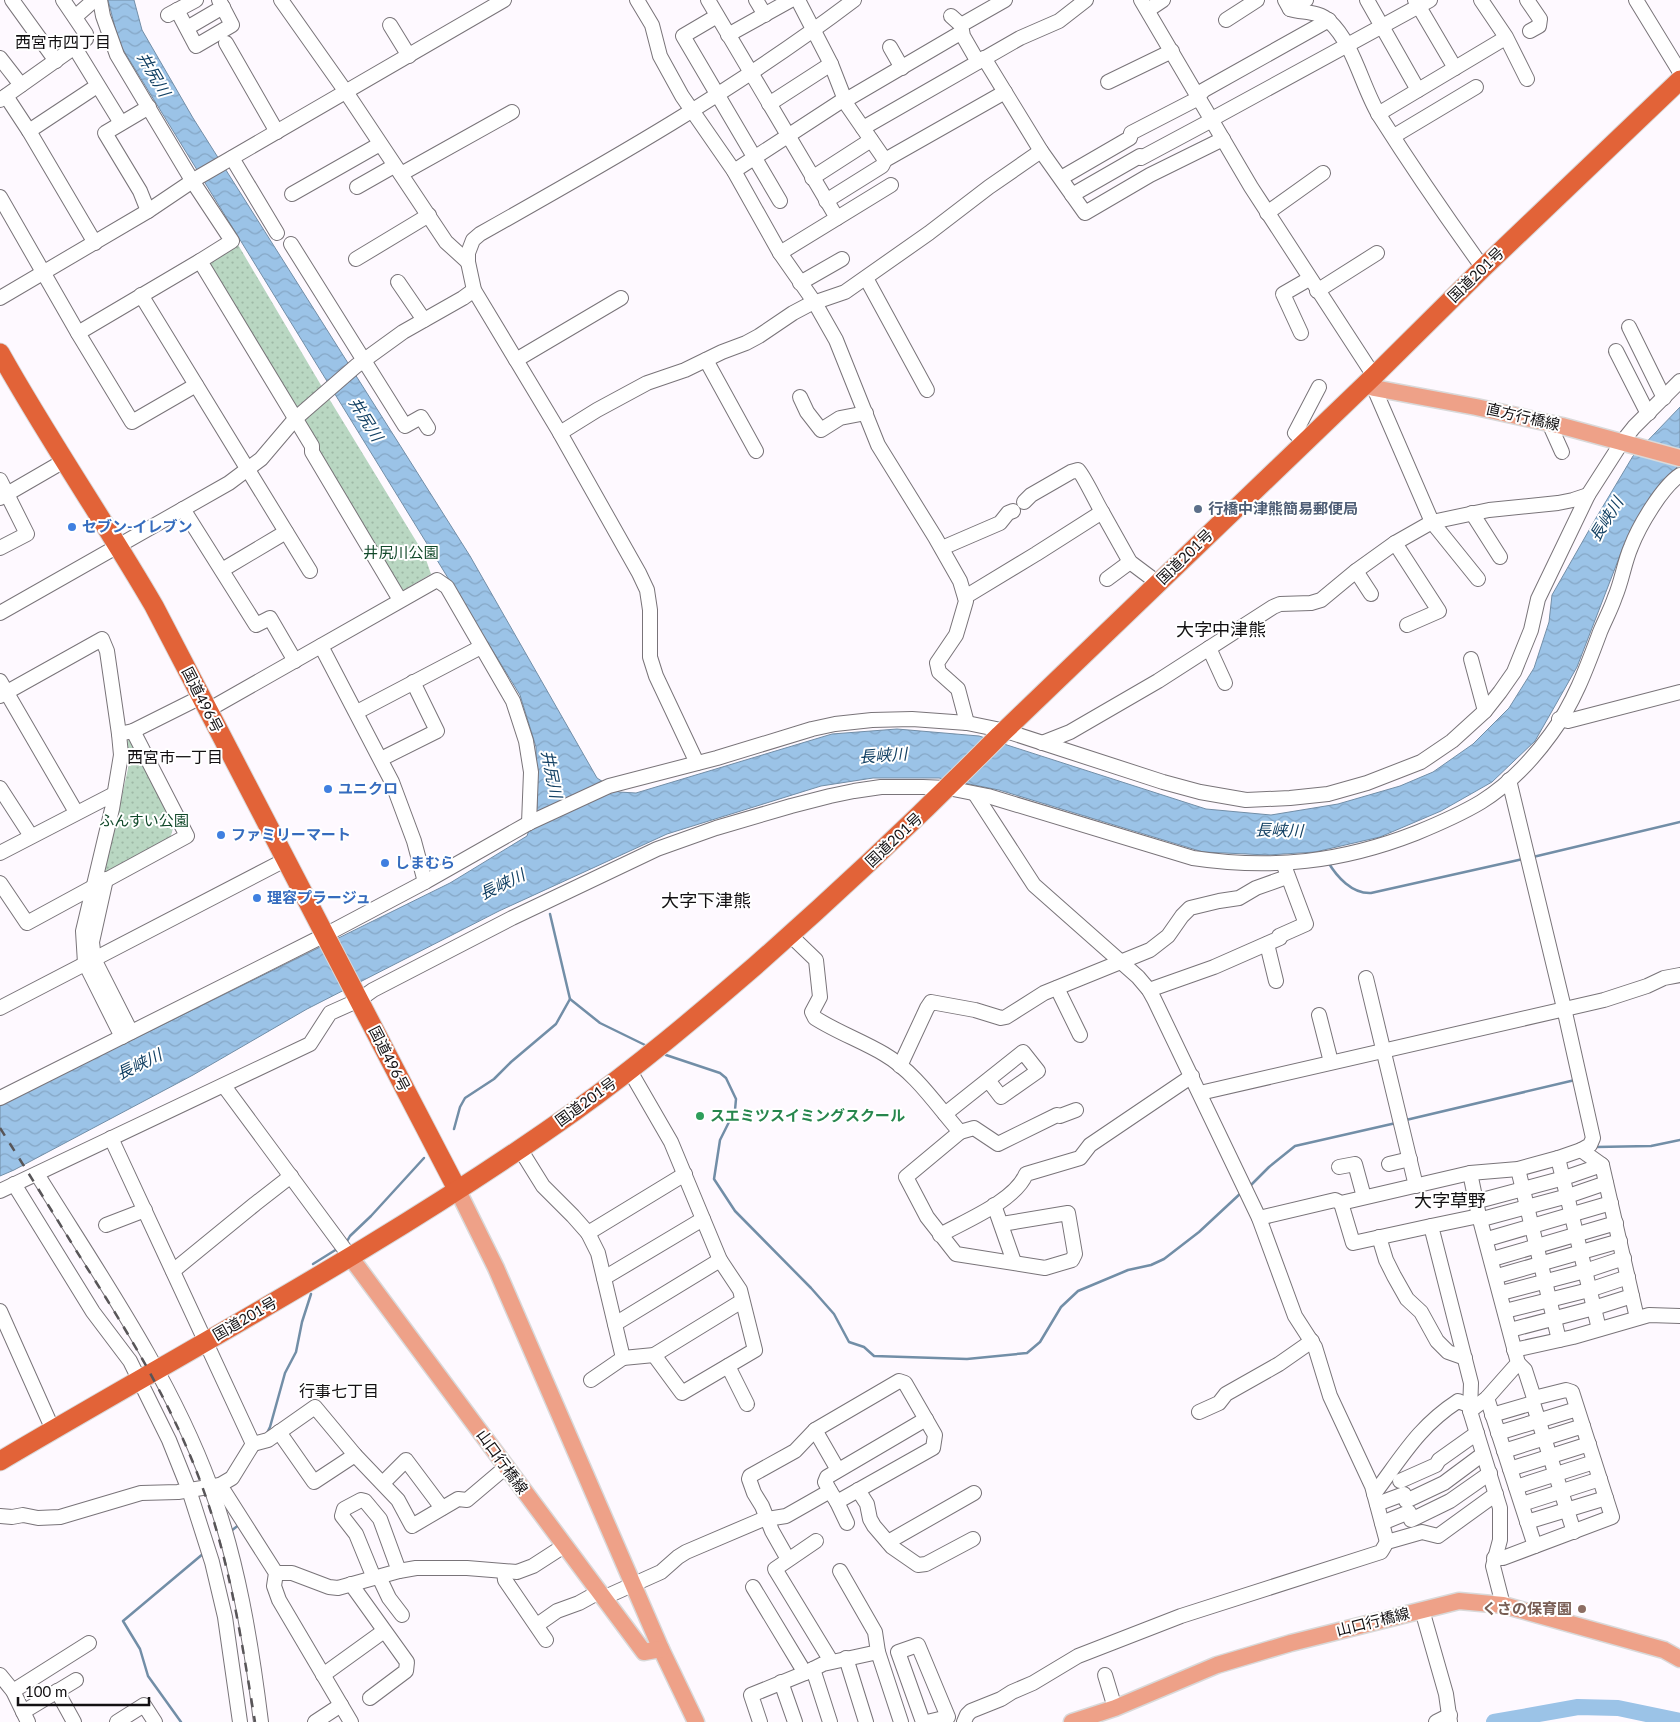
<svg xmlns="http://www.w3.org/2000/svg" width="1680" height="1722" viewBox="0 0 1680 1722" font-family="Lato,'Noto Sans JP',sans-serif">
  <defs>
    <pattern id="park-dots" width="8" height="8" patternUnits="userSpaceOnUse" patternTransform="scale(1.25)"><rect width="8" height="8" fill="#b9d7c2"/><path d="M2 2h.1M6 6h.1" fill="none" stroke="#9eb8a6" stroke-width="1.8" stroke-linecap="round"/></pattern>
    <pattern id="water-waves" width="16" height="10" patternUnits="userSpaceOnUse" patternTransform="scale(1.25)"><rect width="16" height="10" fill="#9bc3e7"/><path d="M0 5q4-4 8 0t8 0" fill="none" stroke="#85a6c5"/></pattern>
  </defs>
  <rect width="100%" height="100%" fill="#fef9ff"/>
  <!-- park -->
  <g fill="url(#park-dots)">
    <polygon points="237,243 325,392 424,554 431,574 404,590 400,589 207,261"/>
    <polygon points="134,738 175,821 170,839 104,875 129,764 127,739"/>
  </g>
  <!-- water -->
  <polygon fill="url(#water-waves)" stroke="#728ea7" points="108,0 134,0 142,30 193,118 470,556 597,778 619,792 636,793 832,734 897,729 979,736 1206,809 1271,815 1338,804 1400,786 1433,772 1473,744 1509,708 1534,668 1549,622 1552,595 1596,518 1633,456 1680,407 1680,464 1652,494 1624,545 1577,667 1535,741 1492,782 1441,811 1380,837 1315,852 1268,855 1203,852 999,790 939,778 873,778 821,786 667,834 499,911 307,1009 193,1075 14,1170 0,1176 0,1105 450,883 527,836 537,807 536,747 520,695 119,43"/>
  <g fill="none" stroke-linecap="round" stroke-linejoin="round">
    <!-- stream -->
    <g stroke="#728ea7" stroke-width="2.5">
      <polyline points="1533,857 1680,822"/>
      <path d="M1328 862C1337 877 1352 894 1371 893L1523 859"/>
      <polyline points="550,914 570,999 600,1023 647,1046"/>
      <polyline points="666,1055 720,1073 726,1078 736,1099 735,1110 720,1140 714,1179 735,1211 811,1288 834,1314 849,1342 864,1347 874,1356 967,1359 1027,1353 1040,1342 1061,1307 1078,1291 1128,1270 1151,1265 1164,1259 1199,1232 1242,1192"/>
      <polyline points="1406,1120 1575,1080"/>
      <polyline points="454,1129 460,1107 465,1098 494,1079 511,1062 556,1024 570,999"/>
      <polyline points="1596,1146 1596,1147 1651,1146 1680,1140"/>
      <polyline points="1249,1187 1269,1167 1295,1146 1396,1123"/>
      <polyline points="346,1243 350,1236 371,1216 424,1158"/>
      <polyline points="313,1264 337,1249"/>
      <polyline points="266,1435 270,1427 285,1373 296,1352 302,1322 311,1294"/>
      <polyline points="231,1531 240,1524"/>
      <polyline points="181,1722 148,1676 140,1649 123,1621 204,1553"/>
    </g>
    <!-- river -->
    <polyline stroke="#9bc3e7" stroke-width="16" points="1494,1722 1578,1707 1618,1708 1680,1721"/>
    <!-- minor casing -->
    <g stroke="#797479" stroke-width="16">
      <g id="minor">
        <polyline points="12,0 56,61"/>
        <polyline points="100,0 103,16 117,55 193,182 232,241 200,261 312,446 312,452 400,600"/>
        <polyline points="281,0 346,92 446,242 468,262"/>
        <polyline points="637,0 652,25 660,56 682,96 734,171 780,253 815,303 836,340 878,445 935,537 960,581 966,601 959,625 956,635 937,663 939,672 958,689 967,723"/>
        <polyline points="708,0 837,218"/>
        <polyline points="756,0 765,15"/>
        <polyline points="798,0 831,64 847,105 885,160"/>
        <polyline points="1141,0 1251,187 1374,376"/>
        <path d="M1285 0 1290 9C1303 13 1319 11 1329 21 1354 44 1362 87 1379 115 1412 167 1447 218 1483 268"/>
        <polyline points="1367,0 1418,90"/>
        <polyline points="1415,0 1455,68"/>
        <polyline points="1481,0 1506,37 1527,79"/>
        <polyline points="1527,0 1540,19 1539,26 1530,31"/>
        <polyline points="1636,0 1680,72"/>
        <polyline points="1290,9 1306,0"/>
        <polyline points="177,10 196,46 232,25 219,0"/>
        <polyline points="1148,10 1163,0"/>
        <polyline points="168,15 196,0"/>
        <polyline points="717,16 683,36 780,201"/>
        <polyline points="951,16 961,25"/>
        <polyline points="75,17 92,2 92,0"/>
        <polyline points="1226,20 1257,0"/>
        <polyline points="390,25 409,56"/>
        <polyline points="187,28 223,7"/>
        <polyline points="728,35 791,0"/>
        <polyline points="226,43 277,132"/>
        <polyline points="890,47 902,68"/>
        <polyline points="75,48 121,123"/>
        <polyline points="0,58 21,85"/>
        <polyline points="984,58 1041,151 1085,213 1150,175 1223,139"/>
        <polyline points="978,62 963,36 961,25 1005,0"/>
        <polyline points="1108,82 1172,51"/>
        <polyline points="6,96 29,131 95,243"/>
        <polyline points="0,100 86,39 86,34 63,0"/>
        <polyline points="769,104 831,64"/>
        <polyline points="1378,114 1502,40"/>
        <polyline points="1212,119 1430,0"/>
        <polyline points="863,128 1020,38 1059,21 1086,0"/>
        <polyline points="29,131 97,86"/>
        <polyline points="1394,136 1476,87"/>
        <polyline points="232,158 277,233"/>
        <polyline points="1141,158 1212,120"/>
        <polyline points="734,171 846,98 851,97 962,32"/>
        <polyline points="401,174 512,112"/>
        <polyline points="812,178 871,140"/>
        <polyline points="1061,178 1130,138 1131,133 1193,101 1204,90 1329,20"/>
        <polyline points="357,187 394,166"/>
        <polyline points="292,194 380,144"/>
        <polyline points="1072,195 1140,156"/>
        <polyline points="0,197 78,333 132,422 196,385"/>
        <polyline points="826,201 882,166 885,160 1005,92"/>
        <polyline points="148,211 140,191 105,133 149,107"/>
        <polyline points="1267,213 1323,173"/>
        <polyline points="291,244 405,426 421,417 428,428"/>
        <polyline points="780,253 891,185"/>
        <polyline points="356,259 429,215"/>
        <polyline points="866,278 927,390"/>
        <polyline points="398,282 424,320"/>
        <polyline points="800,283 842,259"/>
        <polyline points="1317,291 1377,253"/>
        <polyline points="141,295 310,571"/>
        <polyline points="0,298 148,211 197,178 504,0"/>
        <polyline points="1629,327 1664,398"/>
        <polyline points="78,333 200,261"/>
        <polyline points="1301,333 1283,294 1309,279"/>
        <polyline points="1616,351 1645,408 1649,413"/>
        <polyline points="516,360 621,298"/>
        <polyline points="706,360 756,451"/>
        <polyline points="1374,388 1432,522 1478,579"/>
        <polyline points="800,397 807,412 821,430 840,418 866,413"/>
        <polyline points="1549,423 1562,452"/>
        <polyline points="560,433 597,410 647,383 685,370 722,352 746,343 759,336 793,313 810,304 845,292 929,233 989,187 1041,151"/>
        <polyline points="1304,442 1295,433 1319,387"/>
        <polyline points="0,480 27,534 0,548"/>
        <polyline points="0,498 64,461"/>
        <path d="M1024 502 1031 495 1071 472 1078 470C1083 474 1097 504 1102 512"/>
        <polyline points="183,509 256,625 270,618 295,661"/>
        <polyline points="1472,513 1500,557"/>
        <polyline points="1395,543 1439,611 1407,625"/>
        <polyline points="942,548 1000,523 1008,513 1013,511"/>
        <polyline points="222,570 286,532"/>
        <polyline points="1356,571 1371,594"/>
        <polyline points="1107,579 1130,562"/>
        <polyline points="965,597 1036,554 1102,512 1130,562 1158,583"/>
        <polyline points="0,613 229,483 261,459 295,419 356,366 403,332 463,298 474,290"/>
        <polyline points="321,646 392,782 414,841 425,882"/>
        <polyline points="1209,648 1225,683"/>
        <polyline points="1471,659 1485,711"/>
        <polyline points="0,681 76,812"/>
        <polyline points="0,696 102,639 107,651 119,734"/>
        <polyline points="208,710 437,580 447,587 513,701 526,741 531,772 529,823"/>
        <polyline points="357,712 481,647"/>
        <polyline points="1559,719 1568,721 1680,692"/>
        <polyline points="1042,743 1070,732 1158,681 1273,607 1280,604 1311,603 1321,600 1356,571 1395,543 1432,522 1489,510 1558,503 1573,500 1588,495"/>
        <polyline points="381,759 437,731 413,682"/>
        <path d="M697 763 656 676 650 657V610L647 590 639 573 560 433 474 290 468 262V253L473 240 480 234C608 162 737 89 854 0"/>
        <polyline points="0,788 31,836"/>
        <polyline points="975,794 1034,885 1138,977 1149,990 1154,999 1259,1218 1295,1316 1315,1347 1330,1396 1372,1486 1387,1542"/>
        <polyline points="0,853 114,794"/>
        <polyline points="106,879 92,942 94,959 131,1032"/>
        <polyline points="0,883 27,923 187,836 133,731"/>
        <path d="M790 935 816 960 820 997 812 1012 815 1018C837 1032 862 1041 884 1054 915 1072 937 1106 960 1132L906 1177 927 1217 956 1254 1045 1268 1072 1260 1075 1254 1068 1213 1002 1224"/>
        <polyline points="1267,944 1276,981"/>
        <polyline points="1366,978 1416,1186"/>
        <polyline points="1057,988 1080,1035"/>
        <polyline points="1149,990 1214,967 1280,938 1279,936 1306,924 1285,868"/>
        <polyline points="0,1008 285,860"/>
        <polyline points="1319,1015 1331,1062"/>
        <polyline points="122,1037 85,963 83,931 112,809 121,755 119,734 133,731 201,697"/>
        <polyline points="900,1066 927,1008 931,1002 975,1010 1001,1018 1006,1017 1044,993 1150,950 1168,936 1182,916 1190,908 1219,901 1239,898 1256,888 1287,877"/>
        <polyline points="630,1071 671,1142 720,1260 740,1290 755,1350 682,1393 654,1355"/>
        <polyline points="224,1086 351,1258"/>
        <polyline points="1200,1093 1604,1000 1647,986 1664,978 1680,975"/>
        <polyline points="0,1098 325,935 425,882 529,823 609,786 717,758 812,729 835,724 872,720 912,719 967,723 1006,731 1163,782 1200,792 1246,800 1290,798 1328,794 1367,783 1421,762 1452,741 1485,711 1500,692 1514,672 1531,630 1538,599 1588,495 1622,442 1634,427 1680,381"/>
        <polyline points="945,1114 1023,1052 1038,1071 1001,1097 988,1080"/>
        <polyline points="960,1132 974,1128 998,1144 1057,1115 1060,1116 1076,1110"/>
        <polyline points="520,1149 543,1186 573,1216 588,1233 685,1174"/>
        <polyline points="1581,1150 1602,1165 1637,1318"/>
        <polyline points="1558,1158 1599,1329"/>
        <polyline points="1389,1164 1410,1159"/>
        <polyline points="1339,1167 1355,1164 1364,1197"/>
        <polyline points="1518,1169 1559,1340"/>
        <polyline points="1470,1173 1479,1216 1518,1363 1487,1398 1470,1411"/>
        <path d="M37 1174C99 1274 169 1374 210 1485 238 1561 251 1642 261 1722"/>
        <polyline points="14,1184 93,1312 130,1361 169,1440 189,1490 212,1562 225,1617 240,1722"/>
        <path d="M0 1191 310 1044 330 1013 359 1000 373 990 512 918 657 849 716 828 791 806 830 796 854 791 881 787H923L948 788 988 796 1193 858C1272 870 1342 862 1416 833 1438 824 1461 814 1481 802 1508 785 1533 759 1551 734 1574 703 1587 667 1600 632 1605 620 1611 609 1615 597 1622 581 1624 563 1631 547 1639 526 1662 487 1680 475"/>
        <polyline points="1482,1200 1564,1178 1602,1165"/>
        <polyline points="1341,1203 1353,1243 1431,1226"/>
        <polyline points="994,1205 1014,1262"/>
        <polyline points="1479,1216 1431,1226 1471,1383 1470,1411 1500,1508 1500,1540 1493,1566 1503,1605"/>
        <polyline points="1259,1218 1335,1200 1341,1203 1470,1173 1518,1169 1558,1158 1581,1150 1590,1145 1593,1138 1564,1008 1509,780"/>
        <polyline points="1486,1218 1568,1196 1606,1183"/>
        <polyline points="106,1225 145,1210"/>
        <polyline points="588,1233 598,1253 623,1358 591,1380"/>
        <path d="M940 1235C965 1221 1015 1201 1026 1174L1080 1158 1090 1145 1192 1076"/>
        <polyline points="1379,1237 1386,1260 1394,1276 1407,1299 1421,1312 1437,1341 1448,1352 1465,1358"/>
        <polyline points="1491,1238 1611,1203"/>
        <polyline points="1496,1258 1616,1223"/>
        <polyline points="173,1271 255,1204 291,1176"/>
        <polyline points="1501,1275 1620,1241"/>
        <polyline points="604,1278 703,1219"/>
        <polyline points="1505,1292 1585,1271 1624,1258"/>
        <polyline points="1509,1310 1589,1290 1628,1277"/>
        <polyline points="0,1311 53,1430"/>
        <polyline points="615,1324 720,1260"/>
        <polyline points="1514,1329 1594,1308 1632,1296"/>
        <polyline points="1514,1350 1573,1337 1649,1315 1680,1316"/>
        <polyline points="623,1358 654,1355 742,1301"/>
        <polyline points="728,1366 747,1404"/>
        <polyline points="1487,1398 1535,1546"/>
        <polyline points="1534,1398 1533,1403 1574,1532"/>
        <polyline points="1199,1412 1219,1403 1226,1394 1279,1364 1312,1341"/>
        <polyline points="1492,1415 1533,1403"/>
        <polyline points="815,1430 838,1470"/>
        <polyline points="279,1432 314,1482 355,1455"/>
        <polyline points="1498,1433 1577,1409"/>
        <polyline points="253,1444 268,1440 315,1407 355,1455 398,1500 412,1526 458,1499 467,1500 506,1467"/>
        <polyline points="1504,1451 1583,1426"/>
        <polyline points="1510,1469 1589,1444"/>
        <polyline points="1400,1481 1436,1465 1439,1460 1477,1433"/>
        <polyline points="383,1483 406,1460 442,1508"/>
        <polyline points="220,1485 276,1573 274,1586 279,1600 351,1722"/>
        <polyline points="1516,1487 1594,1462"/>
        <polyline points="858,1490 867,1504 870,1519 874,1526 892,1547 918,1565 926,1564 973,1539"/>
        <path d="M1374 1494C1402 1457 1418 1427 1458 1401L1471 1406"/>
        <polyline points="1406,1501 1444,1483 1483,1454"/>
        <polyline points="837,1502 847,1523"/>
        <polyline points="1377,1504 1404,1494"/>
        <polyline points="1522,1504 1600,1479"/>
        <polyline points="0,1516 12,1517 23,1515 38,1518 60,1517 141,1493 178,1492 220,1485 232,1478 253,1444 111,1138"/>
        <polyline points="1411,1520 1450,1501 1490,1473"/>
        <polyline points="1527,1522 1606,1498"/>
        <polyline points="1382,1523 1409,1512"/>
        <polyline points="816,1541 775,1569 831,1661"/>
        <polyline points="888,1542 974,1493"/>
        <polyline points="785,1554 772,1531 762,1506 754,1493 749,1479 750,1476 795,1451 815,1430 899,1381 905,1383 935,1435 933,1448 837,1502 830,1491"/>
        <polyline points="1494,1558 1503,1558 1612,1517 1572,1392 1566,1390 1534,1398 1525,1370 1518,1363"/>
        <polyline points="840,1571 875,1632 878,1652"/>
        <polyline points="504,1572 505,1580 546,1640"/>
        <polyline points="276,1573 292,1573 329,1587 338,1588 399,1571 416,1568 467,1568 517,1572 533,1566 564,1546"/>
        <polyline points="379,1577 389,1598 402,1615"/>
        <polyline points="374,1578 356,1534 342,1516 344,1509 361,1500 365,1501 380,1519 399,1571"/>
        <polyline points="351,1584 407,1662 406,1671 370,1698"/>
        <polyline points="753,1587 805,1673"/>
        <polyline points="603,1598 661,1572 678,1557 686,1552 761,1520 786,1516 830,1491 825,1482 827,1477 926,1419"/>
        <polyline points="1422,1610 1446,1694 1450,1722"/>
        <polyline points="537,1625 557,1611 579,1603 599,1592"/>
        <polyline points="846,1658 866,1722"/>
        <polyline points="813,1669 830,1722"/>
        <polyline points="0,1675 13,1691 28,1722"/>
        <polyline points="323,1675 384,1631"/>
        <polyline points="1105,1675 1115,1708"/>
        <polyline points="781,1682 795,1722"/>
        <polyline points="13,1691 89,1643"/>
        <polyline points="57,1691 74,1722"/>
        <polyline points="23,1712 76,1680"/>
        <polyline points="117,1722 144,1705 155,1722"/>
        <polyline points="315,1722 341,1705"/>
        <polyline points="760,1722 751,1695 805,1673 823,1664 878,1652 901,1722"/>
        <polyline points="923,1722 898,1652 918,1645 948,1717 927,1722"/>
        <polyline points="964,1722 967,1715 971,1711 1001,1699 1012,1692 1033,1683 1078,1656 1181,1616 1381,1552 1387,1542 1422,1532 1438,1536 1496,1494"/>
        <polyline points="1436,1722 1450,1715"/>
      </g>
    </g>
    <!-- major casing -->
    <g stroke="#d9d9d9" stroke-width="19">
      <g id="major">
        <polyline points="1365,385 1374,388 1476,407 1562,426 1680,458"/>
        <polyline points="457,1189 496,1268 661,1649 696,1722"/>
        <polyline points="351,1258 641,1648 644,1652 661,1649"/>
        <polyline points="1072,1722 1115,1708 1217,1665 1291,1643 1459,1601 1503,1605 1664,1650 1680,1659"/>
      </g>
    </g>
    <!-- highway casing -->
    <g stroke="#d9d9d9" stroke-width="21">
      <g id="highway">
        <path d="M0 353C48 439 104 520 154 606L457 1189"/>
        <path d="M0 1461C193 1347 392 1241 575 1111 638 1066 697 1016 755 966 839 892 921 815 1000 735L1374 376 1483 268 1680 80"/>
      </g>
    </g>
    <!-- minor -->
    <use href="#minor" stroke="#fff" stroke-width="14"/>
    <!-- major -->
    <use href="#major" stroke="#eea188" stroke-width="16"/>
    <!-- highway -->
    <use href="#highway" stroke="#e26338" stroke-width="19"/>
    <!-- rail -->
    <path stroke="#585558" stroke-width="2.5" stroke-dasharray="9 9" stroke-linecap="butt" d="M0 1128C28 1172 55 1216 82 1260 128 1332 173 1406 202 1486 230 1562 242 1643 255 1722"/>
  </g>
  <!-- markers -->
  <circle fill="#5c6f8a" stroke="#fff" stroke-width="2" cx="1198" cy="509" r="5"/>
  <g fill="#3f7fe0" stroke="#fff" stroke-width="2">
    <circle cx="72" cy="527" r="5"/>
    <circle cx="328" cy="789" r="5"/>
    <circle cx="221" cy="835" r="5"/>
    <circle cx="385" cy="863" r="5"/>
    <circle cx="257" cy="898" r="5"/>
  </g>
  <circle fill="#2e9e5b" stroke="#fff" stroke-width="2" cx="700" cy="1116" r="5"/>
  <circle fill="#8d6e63" stroke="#fff" stroke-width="2" cx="1582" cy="1609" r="5"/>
  <g text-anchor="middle" stroke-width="4" stroke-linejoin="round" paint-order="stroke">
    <!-- street labels -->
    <g font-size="15" fill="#131113" stroke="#fff">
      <text transform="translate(1476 275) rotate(-44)" y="5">国道201号</text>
      <text transform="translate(1523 417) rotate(13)" y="5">直方行橋線</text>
      <text transform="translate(1185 557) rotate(-44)" y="5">国道201号</text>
      <text transform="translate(202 700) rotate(63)" y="5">国道496号</text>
      <text transform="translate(894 840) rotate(-43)" y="5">国道201号</text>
      <text transform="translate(389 1059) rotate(63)" y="5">国道496号</text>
      <text transform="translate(586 1102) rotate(-36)" y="5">国道201号</text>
      <text transform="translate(245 1319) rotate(-30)" y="5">国道201号</text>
      <text transform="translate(502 1462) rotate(54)" y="5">山口行橋線</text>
      <text transform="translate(1373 1622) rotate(-14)" y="5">山口行橋線</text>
    </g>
    <!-- service labels -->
    <g font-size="15" font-weight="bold" fill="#4e5e75" stroke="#fff" text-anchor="start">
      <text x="1208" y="514">行橋中津熊簡易郵便局</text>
    </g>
    <!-- shop labels -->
    <g font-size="15" font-weight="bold" fill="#366cbe" stroke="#fff" text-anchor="start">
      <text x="82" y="532">セブン-イレブン</text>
      <text x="338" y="794">ユニクロ</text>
      <text x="231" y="840">ファミリーマート</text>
      <text x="395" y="868">しまむら</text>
      <text x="267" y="903">理容プラージュ</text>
    </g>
    <!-- park labels -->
    <g font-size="15" fill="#11492a" stroke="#fff">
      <text x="401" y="558">井尻川公園</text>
      <text x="144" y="826">ふんすい公園</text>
    </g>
    <!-- leisure labels -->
    <g font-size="15" font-weight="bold" fill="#27864d" stroke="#fff" text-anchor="start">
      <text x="710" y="1121">スエミツスイミングスクール</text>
    </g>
    <!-- education labels -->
    <g font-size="15" font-weight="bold" fill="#785e54" stroke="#fff" text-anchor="end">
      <text x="1572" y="1614">くさの保育園</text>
    </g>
    <!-- neighbourhood labels -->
    <g font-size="16" fill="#131113" stroke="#fff">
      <text x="63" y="48">西宮市四丁目</text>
      <text x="175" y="763">西宮市一丁目</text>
      <text x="339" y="1397">行事七丁目</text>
    </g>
    <!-- water labels -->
    <g font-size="16" font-style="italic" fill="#134164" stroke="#fff">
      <text transform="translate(154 74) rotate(60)" y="6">井尻川</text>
      <text transform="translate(366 419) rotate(58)" y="6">井尻川</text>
      <text transform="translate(1606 519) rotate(-58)" y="6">長峡川</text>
      <text transform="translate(883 755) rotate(-4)" y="6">長峡川</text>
      <text transform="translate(552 774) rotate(79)" y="6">井尻川</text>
      <text transform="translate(1279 830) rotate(1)" y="6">長峡川</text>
      <text transform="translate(502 884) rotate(-26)" y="6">長峡川</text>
      <text transform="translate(139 1064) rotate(-26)" y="6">長峡川</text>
    </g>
    <!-- quarter labels -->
    <g font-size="18" fill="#131113" stroke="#fff">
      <text x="1221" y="636">大字中津熊</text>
      <text x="706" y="907">大字下津熊</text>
      <text x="1450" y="1207">大字草野</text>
    </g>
  </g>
  <!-- scale -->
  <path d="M18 1697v8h131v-8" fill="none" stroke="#131113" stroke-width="2.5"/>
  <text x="25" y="1697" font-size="15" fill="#131113" stroke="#ffffff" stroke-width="4" paint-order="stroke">100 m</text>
</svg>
